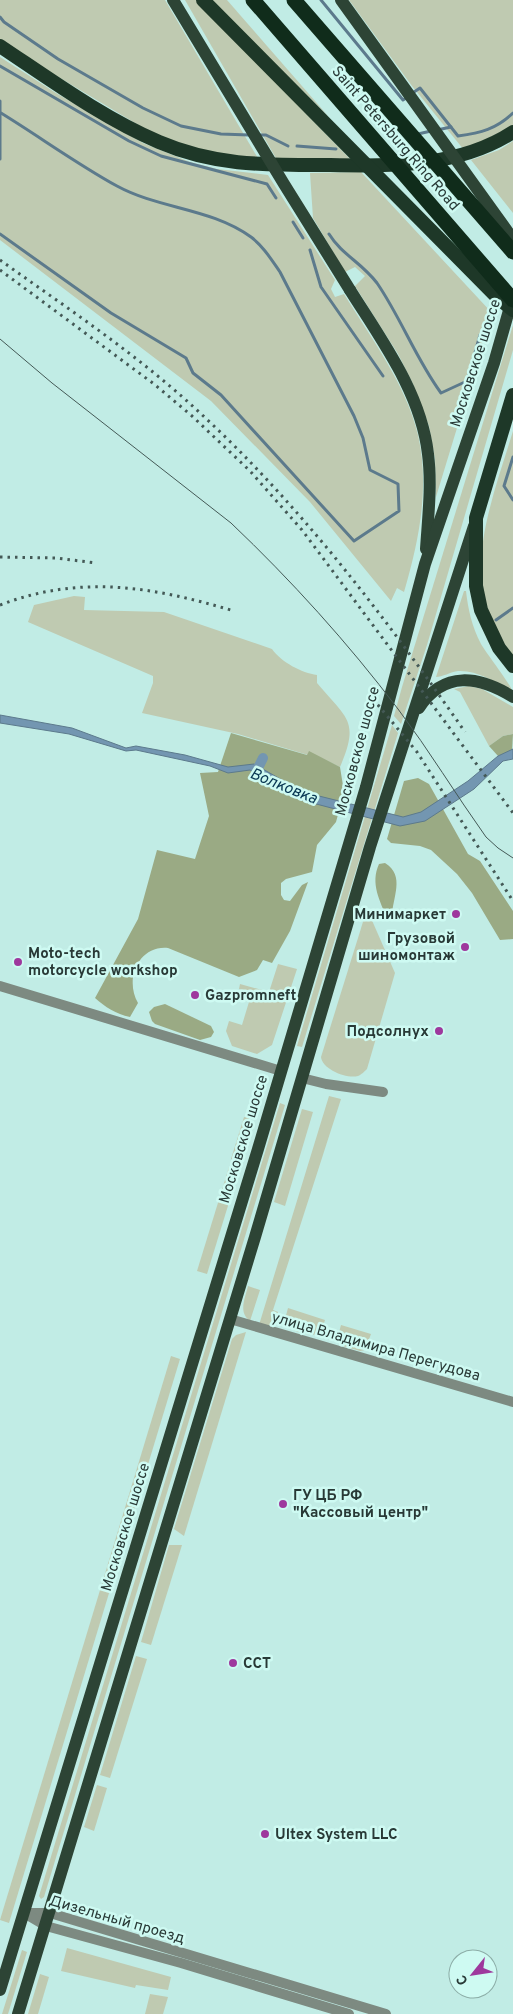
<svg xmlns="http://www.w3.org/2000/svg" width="513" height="2014" viewBox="0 0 513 2014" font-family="Overpass,sans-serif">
  <rect width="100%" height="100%" fill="#c1ece5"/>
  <!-- green -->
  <g fill="#bfcab1">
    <polygon points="0,0 165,0 259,160 219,157 155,135 0,42"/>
    <polygon points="185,0 196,0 351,160 277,160"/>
    <polygon points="210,0 227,0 329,117"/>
    <polygon points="349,0 513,0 513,126 464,150 412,86"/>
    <path d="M0 57 56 93 143 143 190 162 217 169 268 175 335 280 331 289 335 297 344 294C371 338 406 384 418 435 430 487 419 541 404 592L397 588 391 601 310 502 211 401 0 240Z"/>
    <polygon points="513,141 513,213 471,160 499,150"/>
    <polygon points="361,172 492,313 436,497 435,459 429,426 413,384 398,354 355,286 365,276 355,267 345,272 313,218 310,173"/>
    <polygon points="513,325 513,350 427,645 401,724 394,716 402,687"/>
    <path d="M513 431V658C504 645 486 615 483 600 473 544 497 484 513 431Z"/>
    <path d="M464 591H466C468 609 472 627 481 644 486 653 513 687 513 693 497 683 478 670 458 671 451 672 442 677 436 677Z"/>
    <path d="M74 596 85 597 84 610 164 612 272 649C281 662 302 673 317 675V683C347 719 360 720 340 767L309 752 308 755 238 734 142 713 153 683V676L28 622 34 605Z"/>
    <polygon points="469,686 482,689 513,707 513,734 503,736 489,746 460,692 454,689"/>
    <polygon points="392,725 398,733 302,1047 297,1046"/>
    <path d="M367 909 395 973 367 1069C365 1071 361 1075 358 1076 346 1079 322 1069 321 1057Z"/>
    <polygon points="278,964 297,969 272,1045 257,1054 232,1046 226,1031 229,1021 242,1025 252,992 239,989 240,984 269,992"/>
    <polygon points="329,1096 341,1099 273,1310 278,1312 274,1324 269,1329 259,1325"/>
    <polygon points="280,1103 285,1105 44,1897 41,1899 39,1896"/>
    <polygon points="302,1109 313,1112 285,1206 274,1202"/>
    <polygon points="244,1117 249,1118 244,1135 241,1135 236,1161 231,1159"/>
    <polygon points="229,1167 239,1170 207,1274 197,1271"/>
    <path d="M248 1286 260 1290 250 1321C238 1312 245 1299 248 1286Z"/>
    <path d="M288 1308 325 1320 321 1333C312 1338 290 1331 284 1323Z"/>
    <polygon points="341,1325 371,1334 365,1350 360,1351 343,1346 338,1336"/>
    <polygon points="246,1332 184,1536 174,1529 232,1339 236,1335"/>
    <polygon points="171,1356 180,1359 9,1923 0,1920"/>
    <polygon points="169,1545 182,1545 151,1645 141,1642"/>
    <polygon points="136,1656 147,1659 110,1778 100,1775"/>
    <polygon points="97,1785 107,1788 94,1831 84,1827"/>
    <polygon points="67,1948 171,1977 168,1990 136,1985 135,1988 61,1971"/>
    <polygon points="22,1950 27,1952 8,2014 2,2014"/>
    <polygon points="40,1974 49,1977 38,2014 28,2014"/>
    <polygon points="150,1994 168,1997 163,2014 145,2014"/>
  </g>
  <!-- forest -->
  <g fill="#9aaa84">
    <path d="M231 733 307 755 309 751 340 767 344 792 336 822 317 845 312 872 286 879 281 883V895L284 900 290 901 302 885 308 882 290 931 272 963 263 960 257 970 239 977 168 948C139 945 124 979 138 1003L130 1017C116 1014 105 1007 95 998L138 919 157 850 195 859 209 816 200 773 218 772Z"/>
    <polygon points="513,734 512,751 498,756 489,746 503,736"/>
    <polygon points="418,778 429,784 468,854 480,861 513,911 513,939 500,940 472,893 457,874 431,850 420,846 391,843 387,839 404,781"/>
    <path d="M385 863C406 876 392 898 392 917L387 919C380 900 370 884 379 864Z"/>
    <polygon points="165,1004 211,1026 214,1032 211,1037 200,1040 155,1024 152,1021 149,1012 154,1007"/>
  </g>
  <!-- water -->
  <polygon fill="#7396b1" stroke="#5c7a8c" points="0,715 72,728 126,748 136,746 185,755 228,767 254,764 303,792 403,817 421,812 468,781 498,756 513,749 513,759 503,761 474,789 425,821 400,826 301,800 250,770 228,773 210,766 136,750 126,751 69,734 0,723"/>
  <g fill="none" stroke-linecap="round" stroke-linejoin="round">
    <!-- stream -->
    <g stroke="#5c7a8c" stroke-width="3">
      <polyline points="321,0 403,100 406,98"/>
      <polyline points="0,17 4,22 58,59 143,108 181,126 221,134 249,135"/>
      <polyline points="0,66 129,141 161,156 267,184 276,198"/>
      <path d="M411 94 420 88 458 136C481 133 496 129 513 113"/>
      <polyline points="0,101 0,159"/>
      <polyline points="437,130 451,127"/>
      <polyline points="418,134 431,131"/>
      <polyline points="258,135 266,135 288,146"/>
      <polyline points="297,146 336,149"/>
      <polyline points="293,222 303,238"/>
      <path d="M0 234 111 313 186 358 193 373 221 395 354 541 399 511 398 484 370 470 363 438 354 416 280 272C271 259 263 246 251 237 211 208 159 209 117 186 77 164 40 137 1 113"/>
      <path d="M329 234C342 255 361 262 377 283 401 318 416 359 441 393L467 381 480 335"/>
      <polyline points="310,250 321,287 383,376"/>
      <polyline points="513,457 504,486 513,500"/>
      <polyline points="496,620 513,608"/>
    </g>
    <!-- canal -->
    <polyline stroke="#7396b1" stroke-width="10" points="257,770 263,758"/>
    <!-- minor -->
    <g stroke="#7d8a81" stroke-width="10">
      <polyline points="0,986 281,1071"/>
      <polyline points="302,1078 326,1084 383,1092"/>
      <polyline points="230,1319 513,1402"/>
    </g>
    <!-- tertiary -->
    <g stroke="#7d8a81" stroke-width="10">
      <polyline points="23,1913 50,1913 386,2014"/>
      <polyline points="24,1913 46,1926 181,1963 349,2014"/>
    </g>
    <!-- primary -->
    <g stroke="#2d4435" stroke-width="12">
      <path d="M350 290C382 341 421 393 428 454 432 485 428 518 426 549"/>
      <path d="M419 708C444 670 479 676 513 697"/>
      <polyline points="0,1990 258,1149 366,787 425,564 494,363 512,300"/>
      <polyline points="18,2014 255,1237 370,847 474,526"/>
    </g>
    <!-- trunk -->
    <g stroke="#1e3828" stroke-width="14">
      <path d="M0 46C51 80 103 118 159 142 215 166 266 165 326 165 389 166 458 168 513 132"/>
      <polyline points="513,395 476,518 476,586 481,610 499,648 513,666"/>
    </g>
    <!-- tram -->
    <path stroke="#445956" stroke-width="1" d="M0 339 52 383 231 523C291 580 348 643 398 709 429 750 456 795 486 837L498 848 513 858"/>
    <!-- rail -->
    <g stroke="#445956" stroke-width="3" stroke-dasharray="2.5 5" stroke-linecap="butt">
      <path d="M0 260C67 308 138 355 199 412 301 506 386 618 465 732"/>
      <polyline points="0,270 154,384 192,416 250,471 302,530 513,813"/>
      <polyline points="0,557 56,558 96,563"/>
      <path d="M0 605C81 574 154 587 234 611"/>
      <polyline points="373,699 417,752 513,901"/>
    </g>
    <!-- primary-bridge -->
    <g stroke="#2d4435" stroke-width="12">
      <polyline points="173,0 284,184 350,290"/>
      <polyline points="341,0 513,239"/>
    </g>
    <!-- trunk-bridge -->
    <polyline stroke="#1e3828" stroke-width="14" points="203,0 496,296 513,310"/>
    <!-- motorway-bridge -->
    <g stroke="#102c1b" stroke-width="15">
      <polyline points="253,0 513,300"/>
      <polyline points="294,0 513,252"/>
    </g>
  </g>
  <!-- markers -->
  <g fill="#9e389d" stroke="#cefaf2" stroke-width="2">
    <circle cx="456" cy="914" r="5"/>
    <circle cx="465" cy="947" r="5"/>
    <circle cx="18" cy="962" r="5"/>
    <circle cx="195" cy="995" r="5"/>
    <circle cx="439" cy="1031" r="5"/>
    <circle cx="283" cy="1504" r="5"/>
    <circle cx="233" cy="1663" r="5"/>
    <circle cx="265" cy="1834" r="5"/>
  </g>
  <g text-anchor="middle" stroke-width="5" stroke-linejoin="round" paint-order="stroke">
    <!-- street labels -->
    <g font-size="15" fill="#283936" stroke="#cefaf2">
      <text transform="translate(396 138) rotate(49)" y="5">Saint Petersburg Ring Road</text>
      <text transform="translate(475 363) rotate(-72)" y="5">Московское шоссе</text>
      <text transform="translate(357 751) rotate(-75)" y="5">Московское шоссе</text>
      <text transform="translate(243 1139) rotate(-73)" y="5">Московское шоссе</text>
      <text transform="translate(376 1346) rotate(16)" y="5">улица Владимира Перегудова</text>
      <text transform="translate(125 1527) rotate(-73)" y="5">Московское шоссе</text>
      <text transform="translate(117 1919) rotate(16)" y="5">Дизельный проезд</text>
    </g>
    <!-- poi labels -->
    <g font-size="15" font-weight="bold" fill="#283936" stroke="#cefaf2" text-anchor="start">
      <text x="446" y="919" text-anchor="end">Минимаркет</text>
      <text x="455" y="943" text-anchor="end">Грузовой<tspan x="455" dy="17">шиномонтаж</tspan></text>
      <text x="28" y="958">Moto-tech<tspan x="28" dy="17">motorcycle workshop</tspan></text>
      <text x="205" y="1000">Gazpromneft</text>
      <text x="429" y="1036" text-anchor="end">Подсолнух</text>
      <text x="293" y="1500">ГУ ЦБ РФ<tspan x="293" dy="17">"Кассовый центр"</tspan></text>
      <text x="243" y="1668">ССТ</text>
      <text x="275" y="1839">Ultex System LLC</text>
    </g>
    <!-- water labels -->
    <g font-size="16" font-style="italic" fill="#083652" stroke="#cefaf2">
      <text transform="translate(284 785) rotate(22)" y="6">Волковка</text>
    </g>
  </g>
  <!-- north arrow -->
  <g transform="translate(473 1974) rotate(240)"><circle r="24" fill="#cefaf2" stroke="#8cada7"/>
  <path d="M0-4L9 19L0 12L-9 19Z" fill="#9e389d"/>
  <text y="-8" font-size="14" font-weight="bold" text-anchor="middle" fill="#283936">С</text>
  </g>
</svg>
